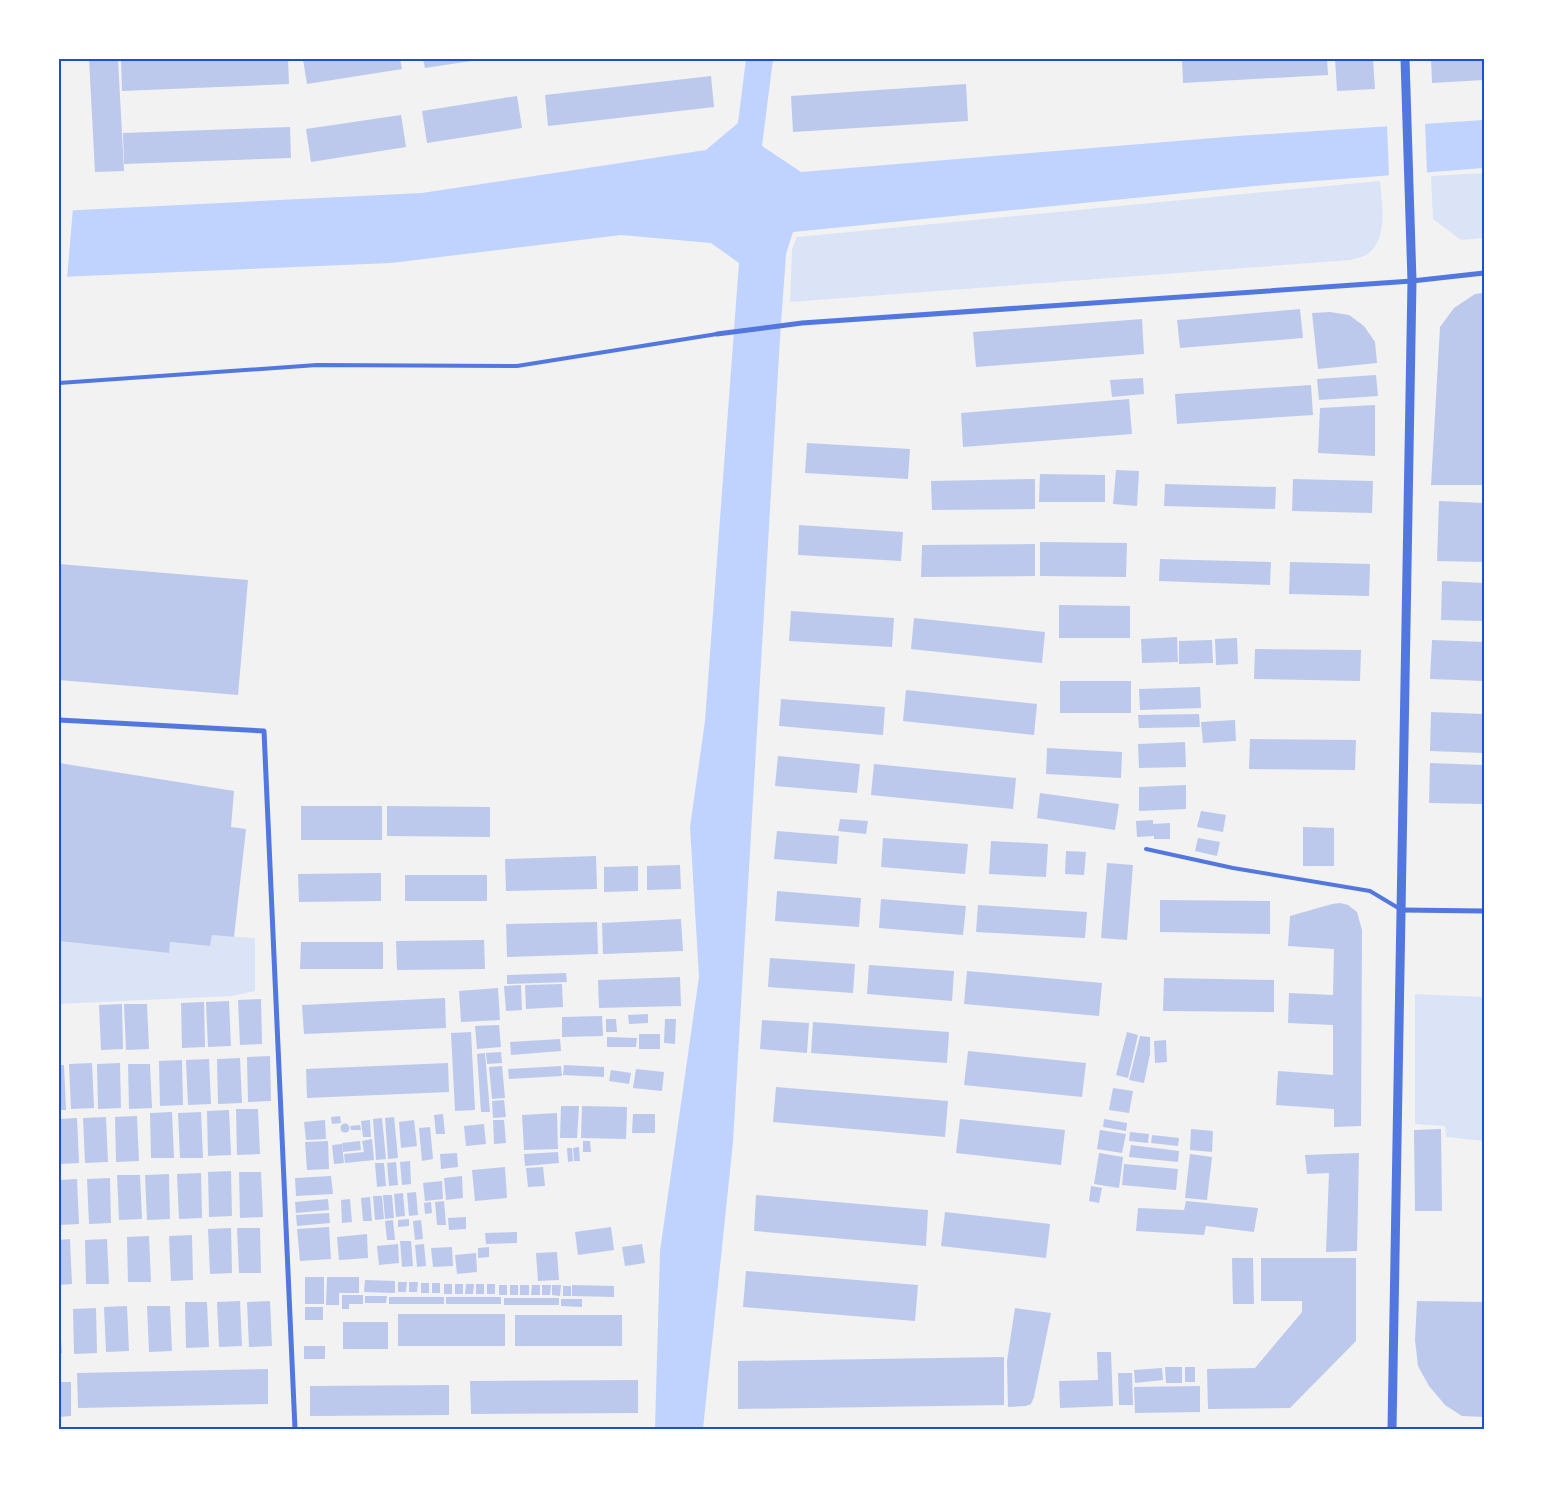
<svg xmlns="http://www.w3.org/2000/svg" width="1543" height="1488" viewBox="0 0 1543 1488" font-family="'Public Sans',sans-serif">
  <rect width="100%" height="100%" fill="#f2f2f2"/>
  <!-- green -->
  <g fill="#dbe4f7">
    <polygon points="1484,173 1484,238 1461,240 1433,219 1431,176"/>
    <path d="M1380 181C1382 203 1389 241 1366 255 1362 258 1355 258 1351 260L790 302 792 249 797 237Z"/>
    <polygon points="212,935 255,938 255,991 232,996 59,1004 59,941 168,953 170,942 210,946"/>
    <polygon points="1415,994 1484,997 1484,1141 1446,1137 1445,1126 1415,1124"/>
  </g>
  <!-- water -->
  <polygon fill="#bfd3fe" points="746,59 773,59 762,146 801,172 1238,136 1484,120 1484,168 1265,185 793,232 786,254 780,338 733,1142 703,1429 655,1429 660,1251 699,977 690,827 705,721 739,263 711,243 621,235 391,263 59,277 59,211 422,193 706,150 738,123"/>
  <!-- pier -->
  <g fill="#f2f2f2">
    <polygon points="1425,121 1427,174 1389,177 1387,124"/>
    <polygon points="73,208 67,279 59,279 59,209"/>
  </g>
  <!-- building -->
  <g fill="#bdc9ec">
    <polygon points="89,59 118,59 124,171 95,172"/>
    <polygon points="121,59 288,59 289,84 122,91"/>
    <polygon points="303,59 400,59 402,69 307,84"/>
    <polygon points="423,59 478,59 478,60 425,68"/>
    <polygon points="1182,59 1327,59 1328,75 1183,83"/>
    <polygon points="1335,59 1373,59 1375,89 1337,91"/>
    <polygon points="1431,59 1484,59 1484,80 1432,83"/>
    <polygon points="711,76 714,107 548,126 545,95"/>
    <polygon points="966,84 968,121 793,132 791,96"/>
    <polygon points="517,96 522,128 427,143 422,111"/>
    <polygon points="401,115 406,147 311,162 306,129"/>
    <polygon points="290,127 291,158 124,164 123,133"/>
    <polygon points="1484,293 1484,485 1431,485 1440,327 1454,308 1475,294"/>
    <polygon points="1300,309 1303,338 1180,348 1177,320"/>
    <polygon points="1330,312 1349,315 1364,326 1375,342 1377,363 1318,369 1312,313"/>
    <polygon points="1142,319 1144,354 976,367 973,332"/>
    <polygon points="1376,375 1378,396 1319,400 1317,379"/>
    <polygon points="1143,378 1144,394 1112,397 1110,380"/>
    <polygon points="1311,385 1313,415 1177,424 1175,394"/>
    <polygon points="1129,399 1132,434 963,447 961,413"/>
    <polygon points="1375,405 1375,456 1318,453 1320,408"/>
    <polygon points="807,443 910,449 908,479 805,473"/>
    <polygon points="1116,470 1139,471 1137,506 1113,504"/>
    <polygon points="1040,474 1105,475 1105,502 1039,502"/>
    <polygon points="1035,479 1035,509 932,510 931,481"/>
    <polygon points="1293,479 1373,481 1372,513 1292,511"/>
    <polygon points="1165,484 1276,487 1275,509 1164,506"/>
    <polygon points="1439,501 1484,503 1484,562 1437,561"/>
    <polygon points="799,525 903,532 901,561 798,555"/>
    <polygon points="1040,542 1127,543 1126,577 1040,576"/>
    <polygon points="1035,544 1035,576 921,577 922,545"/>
    <polygon points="1160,559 1271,562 1270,585 1159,581"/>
    <polygon points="1290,562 1370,564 1369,596 1289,594"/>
    <polygon points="59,564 248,580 238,695 59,680"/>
    <polygon points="1442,581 1484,583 1484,621 1441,620"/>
    <polygon points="1059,605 1130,606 1130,638 1059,638"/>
    <polygon points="791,611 894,618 892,647 789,641"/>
    <polygon points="914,618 1045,632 1042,663 911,649"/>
    <polygon points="1177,637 1178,662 1142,663 1141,639"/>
    <polygon points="1237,638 1238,664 1216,665 1215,639"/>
    <polygon points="1212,640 1213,663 1179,664 1179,641"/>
    <polygon points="1432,640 1484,642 1484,681 1430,679"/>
    <polygon points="1255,649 1361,650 1360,681 1254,679"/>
    <rect x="1060" y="681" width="71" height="32"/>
    <polygon points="1200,687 1201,708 1140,710 1139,689"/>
    <polygon points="906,690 1037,704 1034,735 903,721"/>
    <polygon points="781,699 885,707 883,735 779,726"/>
    <polygon points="1431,712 1484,714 1484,753 1430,751"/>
    <polygon points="1199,714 1200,727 1139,728 1138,715"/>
    <polygon points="1235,720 1236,741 1203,743 1201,722"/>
    <polygon points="1250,739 1356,740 1355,770 1249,769"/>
    <polygon points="1185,742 1186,767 1139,768 1138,744"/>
    <polygon points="1047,748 1122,752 1121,778 1046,774"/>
    <polygon points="778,756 860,764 857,793 775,786"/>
    <polygon points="59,763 234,791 231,827 246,829 234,937 212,935 210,946 170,942 169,953 59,941"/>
    <polygon points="1430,763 1484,765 1484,804 1429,803"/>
    <polygon points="874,764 1016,778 1013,809 871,795"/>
    <polygon points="1186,785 1186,809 1139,811 1139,787"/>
    <polygon points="1040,793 1119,804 1115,830 1037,818"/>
    <rect x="301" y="806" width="81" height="34"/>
    <polygon points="387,806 490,807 490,837 387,836"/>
    <polygon points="1201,811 1226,815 1223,832 1197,827"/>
    <polygon points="840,819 868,821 866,834 838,831"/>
    <polygon points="1153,820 1153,824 1170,823 1170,839 1154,839 1154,836 1137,837 1136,821"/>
    <polygon points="1303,827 1334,828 1334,866 1303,866"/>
    <polygon points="777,831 839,836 837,864 774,859"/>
    <polygon points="883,838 968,844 965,874 881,867"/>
    <polygon points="1198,838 1220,842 1217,856 1195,851"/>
    <polygon points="991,841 1048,844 1046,877 989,874"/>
    <polygon points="1066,851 1086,852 1084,875 1065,874"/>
    <polygon points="596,856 597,889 506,891 505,859"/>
    <polygon points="1107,863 1133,865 1127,940 1101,938"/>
    <polygon points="680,865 681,889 647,890 647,866"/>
    <polygon points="638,866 638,891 604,892 604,867"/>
    <polygon points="381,873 381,901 299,902 298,874"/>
    <rect x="405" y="875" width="82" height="26"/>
    <polygon points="777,891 861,898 859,927 775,921"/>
    <polygon points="881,899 966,906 963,935 879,928"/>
    <polygon points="1160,900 1270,901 1270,934 1160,932"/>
    <polygon points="1340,903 1348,905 1357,912 1362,930 1361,1126 1334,1127 1334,1109 1276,1105 1278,1071 1333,1075 1333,1025 1288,1023 1289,993 1333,995 1334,949 1288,946 1290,916 1332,904"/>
    <polygon points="978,905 1087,912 1085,938 976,932"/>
    <polygon points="681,919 683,951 603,954 602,923"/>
    <polygon points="597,922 598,954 507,957 506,924"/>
    <polygon points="484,940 485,969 397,970 396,941"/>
    <polygon points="301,942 383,942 383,969 300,969"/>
    <polygon points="770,958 855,964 853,993 768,987"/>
    <polygon points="869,965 954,971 952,1001 867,994"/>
    <polygon points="967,971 1102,983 1099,1016 964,1004"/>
    <polygon points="566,973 567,982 507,984 507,975"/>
    <polygon points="680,977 681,1006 599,1008 598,980"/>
    <polygon points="1164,978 1274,980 1274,1012 1163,1011"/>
    <polygon points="562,984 563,1007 526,1009 525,985"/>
    <polygon points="521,985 522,1010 506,1011 504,986"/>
    <polygon points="498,988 500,1020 461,1022 459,991"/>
    <polygon points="445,998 446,1028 304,1034 302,1005"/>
    <polygon points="261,999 262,1044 240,1045 238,1000"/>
    <polygon points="229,1001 231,1046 208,1047 206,1002"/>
    <polygon points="204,1002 205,1047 182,1048 181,1003"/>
    <polygon points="122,1004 123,1049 101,1050 99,1005"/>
    <polygon points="124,1004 147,1004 149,1049 126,1050"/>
    <polygon points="648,1014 648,1023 629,1024 628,1015"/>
    <polygon points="602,1016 603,1036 562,1037 562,1017"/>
    <polygon points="606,1019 616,1019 617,1032 606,1032"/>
    <polygon points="665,1019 676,1019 675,1044 664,1043"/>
    <polygon points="762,1020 809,1023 807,1053 760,1049"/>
    <polygon points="813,1022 949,1032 947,1063 811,1053"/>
    <polygon points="499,1025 501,1047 477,1049 475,1026"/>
    <polygon points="471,1032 475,1110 455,1111 451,1033"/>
    <polygon points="1127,1032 1138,1035 1128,1078 1116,1075"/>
    <rect x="639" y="1034" width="21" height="15"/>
    <polygon points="1140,1036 1150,1037 1150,1054 1144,1083 1129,1080"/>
    <polygon points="607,1037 637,1038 636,1047 607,1047"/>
    <polygon points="560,1039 561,1051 511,1055 510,1042"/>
    <polygon points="1166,1040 1167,1062 1155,1063 1154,1041"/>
    <polygon points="968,1051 1086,1063 1082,1097 964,1085"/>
    <polygon points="501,1052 502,1063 487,1064 486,1053"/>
    <polygon points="485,1053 490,1112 481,1112 477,1054"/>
    <polygon points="270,1056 271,1101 248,1102 247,1057"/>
    <polygon points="240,1058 242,1103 218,1104 217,1059"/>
    <polygon points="209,1059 211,1104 188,1105 186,1060"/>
    <polygon points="182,1060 183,1105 160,1106 159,1061"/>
    <polygon points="92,1063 94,1108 71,1109 69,1064"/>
    <polygon points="120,1063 121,1108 98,1109 97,1064"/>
    <polygon points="448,1063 449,1092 307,1098 306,1069"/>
    <polygon points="128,1064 150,1064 152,1108 129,1109"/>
    <polygon points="59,1065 64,1065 66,1110 59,1110"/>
    <polygon points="564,1065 604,1067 604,1077 563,1075"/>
    <polygon points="502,1066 505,1098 492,1099 489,1067"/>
    <polygon points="561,1066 562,1076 509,1079 508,1069"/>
    <polygon points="636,1069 664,1072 662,1091 633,1088"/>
    <polygon points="611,1070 631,1073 629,1084 609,1081"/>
    <polygon points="776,1087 948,1101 945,1137 773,1122"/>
    <polygon points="1113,1088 1133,1091 1129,1113 1109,1110"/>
    <polygon points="504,1100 506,1117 493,1118 492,1101"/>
    <polygon points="561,1106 579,1106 577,1138 560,1138"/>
    <polygon points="582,1106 627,1107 626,1139 581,1138"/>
    <polygon points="236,1109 258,1109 260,1154 237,1155"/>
    <polygon points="229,1110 231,1155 208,1156 207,1111"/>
    <polygon points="172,1112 174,1158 151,1158 150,1113"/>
    <polygon points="201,1112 203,1158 180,1158 178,1113"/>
    <polygon points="557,1113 558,1149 524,1150 522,1115"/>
    <polygon points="443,1114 445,1134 436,1134 434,1115"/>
    <polygon points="633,1114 655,1114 655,1133 632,1133"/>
    <polygon points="137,1116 139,1161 116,1162 115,1117"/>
    <polygon points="340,1116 341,1123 332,1124 331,1117"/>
    <polygon points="106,1117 108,1162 85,1163 83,1118"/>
    <polygon points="394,1117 398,1158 388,1159 385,1118"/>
    <polygon points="77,1118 79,1163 59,1164 59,1119"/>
    <polygon points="382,1118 386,1159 376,1160 373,1119"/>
    <polygon points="960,1119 1065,1130 1061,1165 956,1153"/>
    <polygon points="1104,1119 1127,1123 1126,1131 1103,1127"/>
    <polygon points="325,1120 326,1139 306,1140 304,1122"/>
    <polygon points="370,1120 371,1137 363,1137 361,1121"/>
    <polygon points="414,1120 417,1146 401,1148 399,1122"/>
    <polygon points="493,1120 504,1120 506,1143 494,1144"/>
    <circle cx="345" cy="1128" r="4.5"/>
    <polygon points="484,1124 486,1144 466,1146 464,1126"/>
    <polygon points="360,1125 361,1130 351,1130 350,1126"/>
    <polygon points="430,1127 433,1159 422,1161 419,1128"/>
    <polygon points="1191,1129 1213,1131 1212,1152 1190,1150"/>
    <polygon points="1441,1129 1442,1211 1415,1211 1414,1130"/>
    <polygon points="1100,1130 1126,1134 1122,1153 1097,1149"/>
    <polygon points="1130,1132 1149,1134 1148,1143 1129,1141"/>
    <polygon points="1152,1135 1179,1138 1178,1146 1151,1143"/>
    <polygon points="372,1139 374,1160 345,1163 344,1154 364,1152 362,1141"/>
    <polygon points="328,1141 329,1169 307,1170 305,1142"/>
    <polygon points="360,1141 361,1150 343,1152 342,1143"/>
    <polygon points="583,1141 590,1141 591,1152 583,1152"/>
    <polygon points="342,1144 344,1163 334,1164 332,1145"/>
    <polygon points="1131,1145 1179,1151 1178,1162 1129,1157"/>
    <polygon points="579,1147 580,1161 574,1161 573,1148"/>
    <polygon points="567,1148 572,1148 573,1161 568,1162"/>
    <polygon points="558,1152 559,1163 525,1166 524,1154"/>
    <polygon points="457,1153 458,1167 441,1169 440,1154"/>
    <polygon points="1099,1153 1123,1157 1119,1188 1094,1184"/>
    <polygon points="1359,1153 1357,1251 1326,1252 1329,1173 1307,1174 1305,1155"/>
    <polygon points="1190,1154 1212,1157 1207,1200 1185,1198"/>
    <polygon points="410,1161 411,1184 402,1185 400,1162"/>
    <polygon points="396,1162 398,1185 389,1186 387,1163"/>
    <polygon points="375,1163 384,1163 386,1186 377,1187"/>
    <polygon points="1124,1164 1178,1169 1176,1190 1122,1185"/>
    <polygon points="505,1167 507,1198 475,1201 472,1170"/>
    <polygon points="543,1167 545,1186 528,1187 526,1168"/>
    <polygon points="231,1171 232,1216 209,1217 208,1172"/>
    <polygon points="239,1172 261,1172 263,1217 240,1218"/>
    <polygon points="201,1173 202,1218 179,1219 177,1174"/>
    <polygon points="169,1174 170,1219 147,1220 145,1175"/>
    <polygon points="117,1175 140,1175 142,1219 119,1220"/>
    <polygon points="331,1176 333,1194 296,1196 295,1178"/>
    <polygon points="462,1176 463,1198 446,1200 444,1178"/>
    <polygon points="110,1178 111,1223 89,1224 87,1179"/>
    <polygon points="77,1179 79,1224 59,1225 59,1180"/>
    <polygon points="442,1181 443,1199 425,1201 423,1183"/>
    <polygon points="1091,1186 1102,1188 1099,1203 1089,1201"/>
    <polygon points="416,1192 418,1215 409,1216 407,1193"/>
    <polygon points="403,1193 405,1216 396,1217 394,1194"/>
    <polygon points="383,1195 392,1195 394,1218 385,1219"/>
    <polygon points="756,1195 928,1210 926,1246 754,1231"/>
    <polygon points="373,1196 382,1196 384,1219 375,1220"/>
    <polygon points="370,1197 372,1221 363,1221 361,1198"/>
    <polygon points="328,1199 329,1210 296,1213 295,1202"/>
    <polygon points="350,1199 352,1222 342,1223 341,1200"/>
    <polygon points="444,1201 446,1225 437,1225 435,1202"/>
    <polygon points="1186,1201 1258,1208 1254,1232 1206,1226 1204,1235 1136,1231 1138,1208 1184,1210"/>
    <polygon points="431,1202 432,1213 425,1214 424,1203"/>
    <polygon points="945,1212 1050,1224 1046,1258 941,1246"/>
    <polygon points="329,1213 330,1223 297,1226 296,1215"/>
    <polygon points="466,1217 466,1229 449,1230 448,1218"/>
    <polygon points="409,1219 409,1226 398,1227 398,1220"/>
    <polygon points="393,1220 395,1240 387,1240 385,1221"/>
    <polygon points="421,1220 423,1239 415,1240 413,1221"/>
    <polygon points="329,1227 331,1259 300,1261 297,1229"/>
    <polygon points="611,1227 614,1250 578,1255 575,1232"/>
    <polygon points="231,1228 232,1273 210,1274 208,1229"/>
    <polygon points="237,1228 260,1228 261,1273 239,1273"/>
    <polygon points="517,1232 517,1243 486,1244 485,1233"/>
    <polygon points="367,1234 368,1258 339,1260 337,1237"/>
    <polygon points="192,1235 193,1280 171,1281 169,1236"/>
    <polygon points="149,1236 151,1282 128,1282 127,1237"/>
    <polygon points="70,1239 72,1284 59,1285 59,1240"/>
    <polygon points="107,1239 109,1284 86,1284 85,1240"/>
    <polygon points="400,1241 411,1241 413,1266 402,1267"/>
    <polygon points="398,1244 399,1263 379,1265 377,1246"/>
    <polygon points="424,1244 426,1266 417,1267 415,1245"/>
    <polygon points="642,1244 645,1263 625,1266 622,1247"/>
    <polygon points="452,1247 453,1266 433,1267 431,1248"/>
    <polygon points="489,1247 489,1257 478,1258 478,1248"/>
    <polygon points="557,1252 559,1280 538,1281 536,1253"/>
    <polygon points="476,1253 477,1272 457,1274 455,1255"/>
    <polygon points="1232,1258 1253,1258 1254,1304 1233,1304"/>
    <polygon points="1261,1258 1356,1258 1356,1341 1290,1408 1208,1409 1207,1369 1255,1368 1302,1312 1302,1301 1261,1301"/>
    <polygon points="746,1271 918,1285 915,1321 743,1307"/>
    <rect x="305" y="1277" width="19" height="27"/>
    <polygon points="327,1277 359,1277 359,1293 339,1293 339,1305 326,1305"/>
    <polygon points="365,1280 395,1281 395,1293 364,1292"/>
    <polygon points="398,1282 407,1282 406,1292 398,1292"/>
    <polygon points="409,1282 418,1282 417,1292 409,1292"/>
    <rect x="421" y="1283" width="8" height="10"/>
    <rect x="432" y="1283" width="8" height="10"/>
    <rect x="444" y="1284" width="8" height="10"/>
    <rect x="455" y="1284" width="8" height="10"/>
    <polygon points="466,1284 474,1284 473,1294 465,1294"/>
    <rect x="476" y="1284" width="8" height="10"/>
    <rect x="487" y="1284" width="8" height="10"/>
    <rect x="499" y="1285" width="8" height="10"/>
    <rect x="510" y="1285" width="8" height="10"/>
    <rect x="520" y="1285" width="9" height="10"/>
    <polygon points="532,1285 540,1285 540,1295 531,1295"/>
    <polygon points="542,1285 551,1285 550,1295 542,1295"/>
    <polygon points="552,1285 561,1285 560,1296 552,1295"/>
    <polygon points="572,1285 614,1286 614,1297 572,1296"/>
    <rect x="563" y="1286" width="8" height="10"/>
    <polygon points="342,1295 363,1295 363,1304 349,1304 349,1309 342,1309"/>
    <polygon points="365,1296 387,1296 386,1303 365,1303"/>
    <rect x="389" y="1297" width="55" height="7"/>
    <rect x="446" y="1297" width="55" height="7"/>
    <rect x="504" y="1298" width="55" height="7"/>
    <polygon points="561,1299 582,1299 582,1307 561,1306"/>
    <polygon points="240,1301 242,1346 219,1347 217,1302"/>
    <polygon points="270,1301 272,1346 249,1347 247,1302"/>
    <polygon points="1417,1301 1484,1302 1484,1417 1462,1416 1445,1405 1429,1386 1418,1366 1415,1340"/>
    <polygon points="185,1302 207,1302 209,1347 186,1348"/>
    <polygon points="127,1306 129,1351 106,1352 104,1307"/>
    <polygon points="147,1306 170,1306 172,1351 149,1352"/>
    <rect x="305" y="1307" width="18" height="13"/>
    <polygon points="96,1308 97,1353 74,1354 73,1309"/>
    <polygon points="1015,1308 1051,1313 1034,1397 1031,1404 1026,1406 1008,1407 1007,1361"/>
    <polygon points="59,1314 62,1353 59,1354"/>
    <rect x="398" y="1314" width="107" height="32"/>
    <rect x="515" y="1315" width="107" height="31"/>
    <rect x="343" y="1322" width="45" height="27"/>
    <rect x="304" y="1346" width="21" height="13"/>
    <polygon points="1097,1352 1111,1352 1113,1406 1060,1408 1059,1381 1098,1380"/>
    <polygon points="1004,1357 1004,1405 738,1409 738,1361"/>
    <polygon points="1165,1367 1182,1367 1182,1383 1166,1383"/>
    <rect x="1185" y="1367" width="10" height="15"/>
    <polygon points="1162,1368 1163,1380 1135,1383 1134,1370"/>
    <polygon points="268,1369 268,1404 78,1408 77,1373"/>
    <polygon points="1118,1373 1132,1373 1133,1405 1119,1405"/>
    <polygon points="638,1380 638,1413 471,1414 470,1381"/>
    <polygon points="59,1382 71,1382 71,1416 59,1417"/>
    <polygon points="449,1385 449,1415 310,1416 310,1386"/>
    <polygon points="1200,1386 1200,1412 1135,1413 1134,1387"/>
  </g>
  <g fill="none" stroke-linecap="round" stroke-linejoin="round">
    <!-- service -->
    <g stroke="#5277de" stroke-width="4">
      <polyline points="59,383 317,365 517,366 717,334"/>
      <polyline points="1146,849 1233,868 1370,891 1400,909"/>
    </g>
    <!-- minor -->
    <g stroke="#5277de" stroke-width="5">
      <polyline points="717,334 802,323 1412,281 1484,273"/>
      <polyline points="59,720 264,731 295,1429"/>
      <polyline points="1402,910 1484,911"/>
    </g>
    <!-- tertiary -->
    <polyline stroke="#5277de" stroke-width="9" points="1392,1429 1412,281 1405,59"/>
  </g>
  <!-- border -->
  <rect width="1543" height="1488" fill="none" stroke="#ffffff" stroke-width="120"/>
  <rect x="60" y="60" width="1423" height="1368" fill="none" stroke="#1d4ed8" stroke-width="2"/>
</svg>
